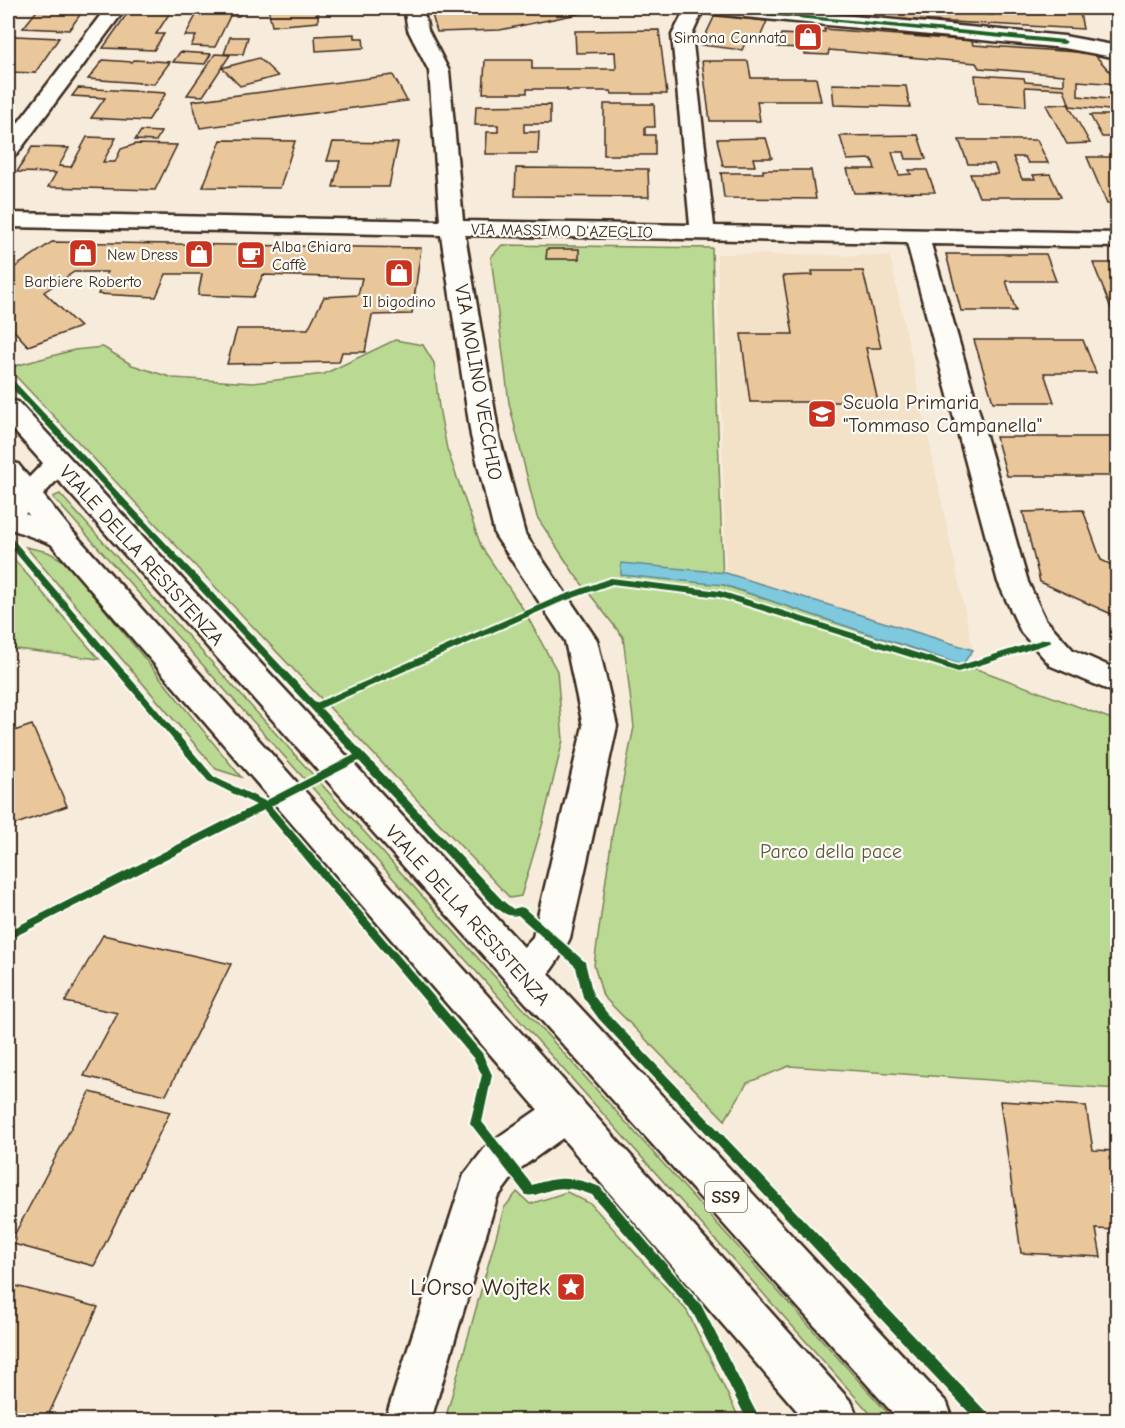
<svg xmlns="http://www.w3.org/2000/svg" width="1125" height="1428" viewBox="0 0 1125 1428" font-family="'Comic Neue',sans-serif">
  <rect width="100%" height="100%" fill="#f7ecdb"/>
  <filter id="ink" filterUnits="userSpaceOnUse"><feTurbulence type="fractalNoise" baseFrequency=".0167" numOctaves="2"/><feDisplacementMap in="SourceGraphic" scale="12" xChannelSelector="R" yChannelSelector="G"/><feConvolveMatrix kernelMatrix="1 2 1 2 8 2 1 2 1" color-interpolation-filters="sRGB"/></filter>
  <g filter="url(#ink)">
    <!-- built -->
    <polygon fill="#f3e1c8" points="717,254 890,256 973,650 726,573"/>
    <!-- green -->
    <g fill="#bada93" stroke="#7a8258" stroke-width="1.5">
      <polygon points="502,245 712,248 723,585 988,673 1117,721 1117,1089 789,1066 747,1083 725,1120 603,996 594,965 613,829 634,727 623,637 575,575 537,517 509,403 491,257"/>
      <polygon points="395,340 423,345 434,363 439,408 447,449 481,546 523,609 557,671 563,740 542,826 521,896 510,898 8,368 74,350 103,347 132,365 173,378 253,383 324,374"/>
      <polygon points="60,494 894,1420 876,1420 53,497"/>
      <polygon points="26,547 48,552 66,562 241,777 216,769"/>
      <polygon points="8,552 99,659 8,648"/>
      <polygon points="517,1192 530,1204 567,1192 591,1204 687,1311 740,1420 445,1420 504,1208"/>
    </g>
    <!-- water -->
    <polygon fill="#7ec9de" stroke="#638991" stroke-width="1.5" points="621,563 726,573 973,650 962,665 724,585 621,575"/>
    <!-- building -->
    <g fill="#eac69b" stroke="#3b2a1e" stroke-width="1.5">
      <polygon points="39,8 85,8 69,30 23,28"/>
      <polygon points="131,8 173,8 156,34 164,34 154,50 103,48"/>
      <polygon points="200,8 243,8 239,16 230,16 215,47 191,46 196,36 185,36"/>
      <polygon points="268,8 318,8 318,22 272,26"/>
      <polygon points="345,8 385,8 385,12 344,12"/>
      <polygon points="430,8 588,8 587,12 500,30 437,32"/>
      <polygon points="771,8 822,8 821,14"/>
      <polygon points="822,8 862,8 860,17 821,14"/>
      <polygon points="862,8 975,8 975,14 993,15 994,8 1105,8 1102,13 1080,13 1083,29 860,17"/>
      <polygon points="715,15 767,21 759,40 747,39 742,50 701,45"/>
      <polygon points="824,29 972,41 973,45 1093,53 1113,75 1118,76 1118,84 1078,81 1078,96 1118,100 1118,111 1070,106 1064,89 1025,87 1026,106 978,103 975,75 1024,78 1025,82 1064,85 1064,75 979,68 976,63 829,50 828,55 804,54 803,48 778,47 781,34 800,35 802,30 825,32"/>
      <polygon points="659,30 667,94 612,94 611,91 567,91 567,89 527,89 527,93 483,93 485,60 532,60 532,69 616,69 615,52 576,53 575,31"/>
      <polygon points="355,34 355,38 363,38 364,48 316,51 315,36"/>
      <polygon points="15,36 59,38 35,73 8,72 8,46"/>
      <polygon points="230,37 248,37 243,54 224,54"/>
      <polygon points="180,52 211,54 205,64 173,62"/>
      <polygon points="215,54 230,55 203,96 187,95"/>
      <polygon points="259,58 278,76 240,86 222,68"/>
      <polygon points="103,60 132,62 134,60 170,62 154,84 88,79"/>
      <polygon points="702,61 748,61 751,78 816,78 821,101 757,101 760,121 710,121"/>
      <polygon points="393,75 407,101 200,128 192,101"/>
      <polygon points="832,84 906,86 910,107 834,105"/>
      <polygon points="78,88 166,93 148,121 91,118 105,98 72,96"/>
      <polygon points="604,104 654,104 655,127 645,127 645,135 655,135 655,155 604,155"/>
      <polygon points="1068,104 1090,143 1067,144 1046,105"/>
      <polygon points="550,105 550,124 524,124 524,132 539,132 538,154 486,154 487,132 498,132 498,125 475,125 476,106"/>
      <polygon points="1090,115 1118,115 1118,137 1102,137"/>
      <polygon points="141,131 161,132 156,141 135,140"/>
      <polygon points="918,135 926,159 906,159 904,152 892,152 899,175 911,174 909,170 927,170 935,192 854,193 847,169 875,169 872,159 847,160 840,136"/>
      <polygon points="87,137 116,138 103,162 115,162 121,149 136,144 177,145 155,190 48,187 56,173 17,172 32,147 69,148 59,166 71,167"/>
      <polygon points="766,138 772,158 753,158 755,166 723,166 717,139"/>
      <polygon points="221,140 295,141 280,188 203,187"/>
      <polygon points="959,140 1037,140 1048,163 1028,163 1025,157 1013,157 1022,179 1035,179 1033,175 1050,174 1061,197 979,197 970,174 998,174 994,164 968,164"/>
      <polygon points="333,142 398,143 389,187 333,187 340,161 327,161"/>
      <polygon points="1087,157 1118,157 1118,204 1107,204"/>
      <polygon points="516,168 648,169 649,197 515,196"/>
      <polygon points="763,170 811,170 816,199 724,198 721,173 763,173"/>
      <polygon points="52,242 421,248 412,314 372,315 365,352 342,352 339,362 227,364 237,329 308,329 324,297 358,295 362,278 263,275 253,297 198,295 202,274 166,274 156,297 98,294 107,272 74,272 44,292 80,327 28,346 8,324 8,272"/>
      <polygon points="547,249 579,249 579,259 546,259"/>
      <polygon points="946,254 1046,254 1056,281 1006,281 1016,311 961,311"/>
      <polygon points="1093,263 1118,263 1118,326"/>
      <polygon points="812,271 863,271 881,348 866,348 878,402 750,402 741,334 793,334 783,276 813,275"/>
      <polygon points="974,340 1083,340 1096,373 1044,373 1054,402 993,402"/>
      <polygon points="996,437 1118,437 1118,476 1007,476"/>
      <polygon points="1083,510 1101,560 1118,568 1118,617 1040,582 1023,512"/>
      <polygon points="32,725 67,806 8,827 8,733"/>
      <polygon points="103,935 231,964 166,1095 84,1076 118,1013 65,1002"/>
      <polygon points="90,1092 170,1112 94,1266 10,1243"/>
      <polygon points="1000,1101 1086,1106 1093,1150 1118,1151 1118,1230 1096,1229 1101,1257 1021,1253"/>
      <polygon points="8,1284 98,1307 46,1420 8,1420"/>
    </g>
    <g fill="none" stroke-linecap="round" stroke-linejoin="round">
      <!-- street casing -->
      <g stroke="#3b2a1e" stroke-width="5">
        <g id="street">
          <path d="M404 8H423L428 30 449 71 463 221 690 225 672 35 686 8H704L692 35 714 226 1118 233V247L931 244 1028 582 1045 619 1073 650 1118 670V694L1051 666 1021 632 998 582 907 243 465 235 499 436 525 534 597 640 617 726 570 938C562 954 544 989 522 990 518 990 512 986 509 985L503 974 509 963 533 937 583 726 565 641 495 535 471 436 441 235 8 227V213L440 221 429 71 408 30Z"/>
          <polygon points="58,455 68,458 72,464 25,514 72,531 77,538 72,545 62,548 8,528 8,499 48,458"/>
          <polygon points="567,1094 581,1099 587,1112 581,1125 518,1170 497,1198 431,1420 385,1420 464,1175 488,1144 553,1099"/>
        </g>
      </g>
      <!-- secondary casing -->
      <g stroke="#3b2a1e" stroke-width="5">
        <g id="secondary">
          <polygon points="106,8 126,8 16,155 8,156 8,136"/>
          <polygon points="704,8 768,8 1064,36 1118,46 1118,58 1064,48 713,14 706,12"/>
        </g>
      </g>
      <!-- primary casing -->
      <g stroke="#3b2a1e" stroke-width="5">
        <g id="primary">
          <polygon points="8,400 18,402 947,1403 953,1420 899,1420 8,424"/>
          <polygon points="8,461 18,464 72,531 852,1403 858,1420 805,1420 52,545 8,488"/>
        </g>
      </g>
      <!-- street -->
      <use href="#street" fill="#fdfcf7" fill-rule="evenodd"/>
      <!-- secondary -->
      <use href="#secondary" fill="#fdfcf7" fill-rule="evenodd"/>
      <!-- primary -->
      <use href="#primary" fill="#fdfcf7" fill-rule="evenodd"/>
      <!-- cycleway casing -->
      <g stroke="#fdfcf7" stroke-width="4">
        <g id="cycleway">
          <polygon points="711,8 724,8 1064,40 1067,42 1064,44 713,10"/>
          <path d="M8 378H11L316 703 553 599 611 578 720 591 958 666 1044 639H1050L1051 641 1050 643 958 672 719 597 612 584 559 603 321 708 503 901 513 909 520 907 524 908 585 962 593 995 607 1013 989 1415 990 1420H976L599 1019 583 997 576 967 518 915C508 918 503 912 495 907L359 761 271 806 482 1053 492 1075 482 1122 532 1185C559 1176 574 1177 600 1187L701 1305 760 1420H747L693 1313 592 1195C579 1190 567 1187 554 1189 545 1191 534 1197 526 1195L470 1123 482 1075 474 1059 264 810 8 940V931L256 805 208 781 8 544V537H11L214 777 265 801 354 755 8 384Z"/>
        </g>
      </g>
      <!-- cycleway -->
      <use href="#cycleway" fill="#1b5e20" fill-rule="evenodd"/>
    </g>
  </g>
  <!-- icons -->
  <defs>
    <g id="shop-square" transform="scale(1.5)"><rect x="-9" y="-9" width="18" height="18" rx="4" fill="#c8321e" stroke="#fdfcf7"/><path d="M-5-2.5h2.3a2.7 3.5 0 0 1 5.4 0H5L5.5 6h-11ZM-1.5-2.5h3a1.5 2.3 0 0 0-3 0Z" fill="#fff"/></g>
    <g id="cafe-square" transform="scale(1.5)"><rect x="-9" y="-9" width="18" height="18" rx="4" fill="#c8321e" stroke="#fdfcf7"/><path d="M-5.5-4.5H6V0H3Q3 3.5 0 3.5H-2.5Q-5.5 3.5-5.5 0ZM3-3.2v2h1.7v-2ZM-6 4.5H4V6H-6Z" fill="#fff"/></g>
    <g id="school-square" transform="scale(1.5)"><rect x="-9" y="-9" width="18" height="18" rx="4" fill="#c8321e" stroke="#fdfcf7"/><path d="M0-5L7-2L0 1L-7-2ZM-4 1L0 2.5L4 1V4Q0 6-4 4Z" fill="#fff"/></g>
    <g id="sight-square" transform="scale(1.5)"><rect x="-9" y="-9" width="18" height="18" rx="4" fill="#c8321e" stroke="#fdfcf7"/><path d="M0-6L1.8-2.2L6-1.7L2.9 1.2L3.7 5.4L0 3.3L-3.7 5.4L-2.9 1.2L-6-1.7L-1.8-2.2Z" fill="#fff"/></g>
  </defs>
  <g fill-rule="evenodd">
    <use href="#shop-square" x="808" y="37"/>
    <use href="#shop-square" x="83" y="253"/>
    <use href="#shop-square" x="199" y="254"/>
    <use href="#cafe-square" x="251" y="255"/>
    <use href="#shop-square" x="399" y="273"/>
    <use href="#school-square" x="822" y="414"/>
    <use href="#sight-square" x="571" y="1287"/>
  </g>
  <g text-anchor="middle" stroke-width="4.5" stroke-linejoin="round" paint-order="stroke">
    <!-- far-poi labels -->
    <g font-size="16" fill="#3b2a1e" stroke="#fdfcf7" text-anchor="end">
      <text x="787" y="43">Simona Cannata</text>
      <text x="272" y="252" text-anchor="start">Alba Chiara<tspan x="272" dy="18">Caffè</tspan></text>
      <text x="178" y="260">New Dress</text>
      <text x="83" y="287" text-anchor="middle">Barbiere Roberto</text>
      <text x="399" y="307" text-anchor="middle">Il bigodino</text>
    </g>
    <!-- far-street labels -->
    <g font-size="16" fill="#3b2a1e" stroke="#fdfcf7">
      <text transform="translate(562 230) rotate(1)" y="6">VIA MASSIMO D'AZEGLIO</text>
    </g>
    <!-- shield labels -->
    <rect fill="#fdfcf7" stroke="#75695f" stroke-width="1.5" x="705" y="1182" width="42" height="30" rx="4.5"/>
    <g font-size="18" font-weight="bold" fill="#3b2a1e">
      <text x="726" y="1203">SS9</text>
    </g>
    <!-- street labels -->
    <g font-size="20" fill="#3b2a1e" stroke="#fdfcf7">
      <text transform="translate(479 382) rotate(80)" y="7">VIA MOLINO VECCHIO</text>
      <text transform="translate(142 555) rotate(48)" y="7">VIALE DELLA RESISTENZA</text>
      <text transform="translate(468 915) rotate(48)" y="7">VIALE DELLA RESISTENZA</text>
    </g>
    <!-- poi labels -->
    <g font-size="20" fill="#3b2a1e" stroke="#fdfcf7" text-anchor="start">
      <text x="843" y="409">Scuola Primaria<tspan x="843" dy="23">"Tommaso Campanella"</tspan></text>
    </g>
    <!-- park labels -->
    <g font-size="20" fill="#5b563b" stroke="#fdfcf7">
      <text x="831" y="858">Parco della pace</text>
    </g>
    <!-- near-poi labels -->
    <g font-size="24" fill="#3b2a1e" stroke="#fdfcf7" text-anchor="end">
      <text x="550" y="1295">L’Orso Wojtek</text>
    </g>
  </g>
  <!-- margin -->
  <rect width="1125" height="1428" fill="none" stroke="#fdfcf7" stroke-width="30"/>
  <rect x="15" y="15" width="1095" height="1398" fill="none" stroke="#3b2a1e" stroke-width="2" filter="url(#ink)"/>
</svg>
